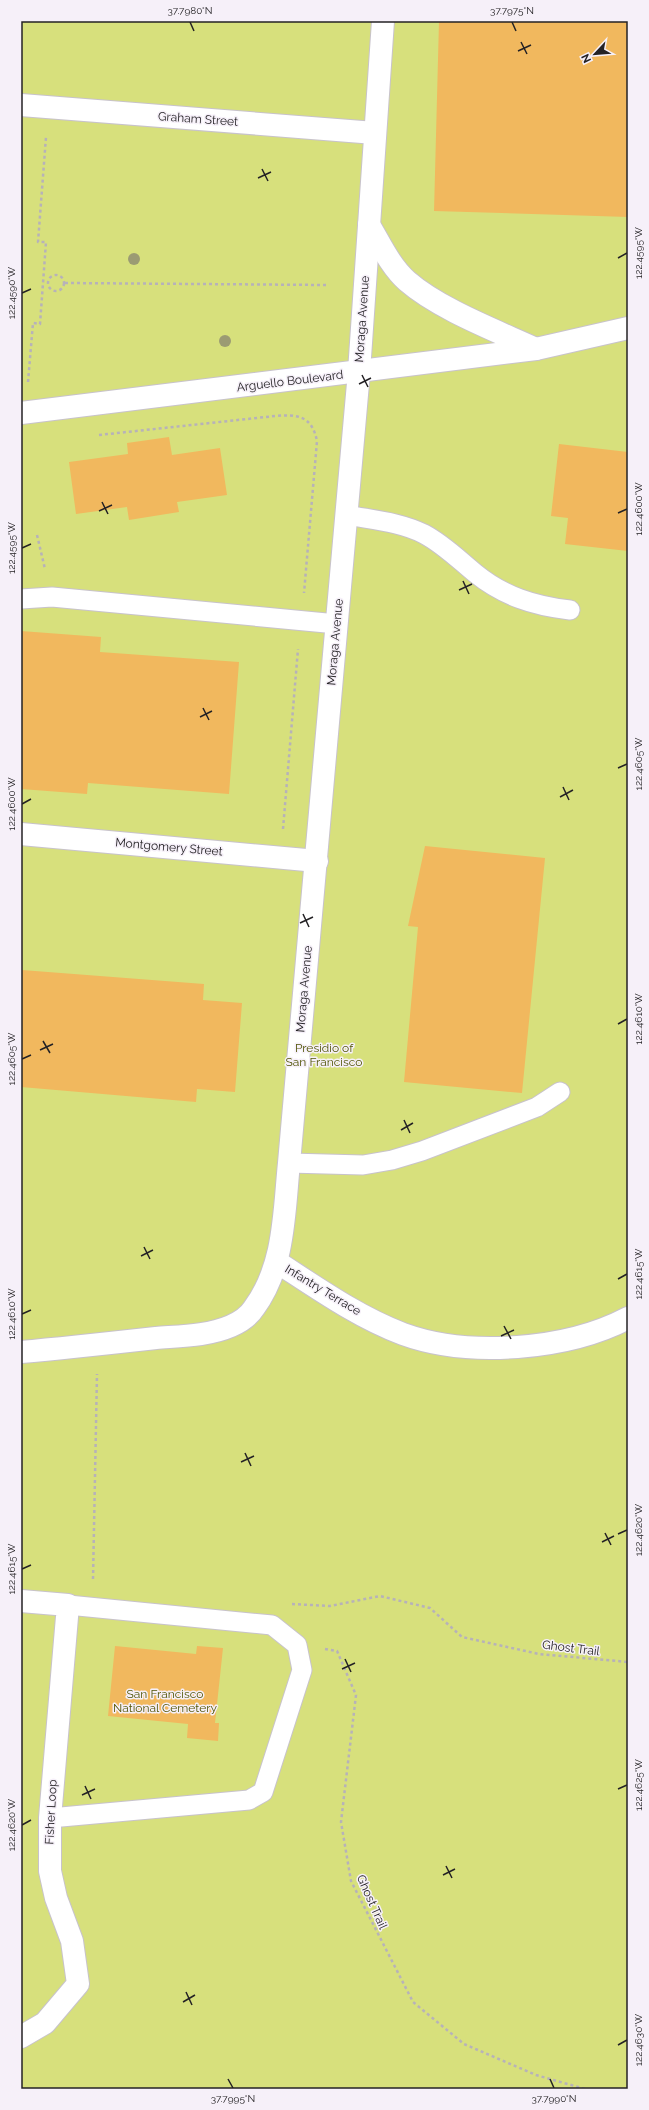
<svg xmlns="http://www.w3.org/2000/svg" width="649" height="2110" viewBox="0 0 649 2110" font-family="Raleway,sans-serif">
  <rect width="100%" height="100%" fill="#f6f0f9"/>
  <!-- green -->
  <rect fill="#d7e07c" x="21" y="21" width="607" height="2068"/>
  <!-- building -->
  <g fill="#f1b85e">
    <polygon points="439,21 628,21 628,217 434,211"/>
    <polygon points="169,437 172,455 220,448 227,495 177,502 179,512 129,520 127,507 76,514 69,462 128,454 127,443"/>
    <polygon points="559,444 628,452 628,551 565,544 568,518 551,516"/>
    <polygon points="21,631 101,637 100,652 239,662 229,794 88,783 87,794 21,789"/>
    <polygon points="425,846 545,858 522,1093 404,1082 418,927 408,926"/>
    <polygon points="22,970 204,984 203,1000 242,1003 235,1092 197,1089 196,1102 21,1087"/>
    <polygon points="115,1646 196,1654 197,1646 223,1648 215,1723 219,1723 218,1741 187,1738 188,1724 108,1716"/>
  </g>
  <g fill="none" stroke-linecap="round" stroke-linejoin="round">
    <!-- lane casing -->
    <g stroke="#c8c3cb" stroke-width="21">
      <g id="lane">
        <path d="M347 515C373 520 400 522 424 534 443 544 458 559 475 573 503 596 534 606 570 610"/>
        <polyline points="21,599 52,597 337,624"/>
        <polyline points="289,1163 363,1165 392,1160 422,1151 537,1107 560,1092"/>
        <polyline points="50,1818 249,1800 263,1792 302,1670 297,1645 272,1625 68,1605"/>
      </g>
    </g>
    <!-- street casing -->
    <g stroke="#c8c3cb" stroke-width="24">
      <g id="street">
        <polyline points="21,105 375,133"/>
        <polyline points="21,834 317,861"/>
        <path d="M277 1262C317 1288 358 1317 403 1334 469 1358 567 1350 628 1318"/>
        <path d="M21 1352C66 1348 111 1343 156 1338 181 1336 208 1336 231 1326 240 1322 249 1316 254 1308 285 1266 284 1212 289 1163L359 372 383 21"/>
        <polyline points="21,1601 68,1605 50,1818 50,1871 56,1898 72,1941 78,1984 45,2023 21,2037"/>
      </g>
    </g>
    <!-- secondary casing -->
    <g stroke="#c8c3cb" stroke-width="24">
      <g id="secondary">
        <path d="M369 225C380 243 390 266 407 281 439 309 497 331 536 349"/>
        <polyline points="21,413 536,349 628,328"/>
      </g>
    </g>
    <!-- path -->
    <g stroke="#b7b2b9" stroke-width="2.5" stroke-dasharray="3 3" stroke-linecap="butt">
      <circle cx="56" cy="283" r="8"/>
      <polyline points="65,283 327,285"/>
      <polyline points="28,382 33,323 40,324 46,242 38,242 46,137"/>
      <path d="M99 435 275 416C298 414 312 416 317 441L304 593"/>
      <polyline points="37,535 45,569"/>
      <polyline points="283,829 298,649"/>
      <polyline points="93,1579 97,1374"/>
      <polyline points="292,1604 330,1606 380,1596 430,1608 462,1637 539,1654 628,1662"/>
      <polyline points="325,1649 337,1651 356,1695 341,1822 351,1881 413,2002 464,2044 536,2075 585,2089"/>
    </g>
    <!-- lane -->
    <use href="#lane" stroke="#fff" stroke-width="19"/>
    <!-- street -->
    <use href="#street" stroke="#fff" stroke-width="22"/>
    <!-- secondary -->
    <use href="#secondary" stroke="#fff" stroke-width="22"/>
  </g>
  <!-- trees -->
  <g fill="#9b9b73">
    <circle cx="134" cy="259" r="6"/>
    <circle cx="225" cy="341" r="6"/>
  </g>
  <!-- ticks -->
  <path fill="none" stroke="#242225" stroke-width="1.5" d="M190 22 194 31M512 22 516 31M521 42 527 54M518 51 531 45M262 169 268 181M258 178 271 172M618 258 627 253M22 293 31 289M362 375 368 387M359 384 371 378M102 502 108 514M99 511 112 505M618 513 627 509M22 548 31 544M463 581 469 594M459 590 472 584M203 708 209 720M200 717 212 711M618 768 627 764M563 787 569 800M560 797 573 790M22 804 31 799M303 914 309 927M300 923 313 917M618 1024 627 1019M43 1041 50 1053M40 1050 53 1044M22 1059 31 1055M404 1120 410 1133M401 1130 413 1123M144 1247 150 1259M141 1256 153 1250M618 1279 627 1274M22 1314 31 1310M504 1326 511 1339M501 1336 514 1330M245 1453 251 1466M241 1462 254 1456M605 1533 611 1545M618 1534 627 1530M602 1542 614 1536M22 1569 31 1565M345 1659 351 1672M342 1669 355 1663M85 1786 91 1799M618 1789 627 1785M82 1795 95 1789M22 1825 31 1820M446 1866 452 1878M443 1875 455 1869M186 1992 192 2005M183 2002 195 1995M618 2045 627 2040M228 2079 233 2088M550 2079 554 2088"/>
  <g text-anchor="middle" stroke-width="3" stroke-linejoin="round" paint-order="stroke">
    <!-- street labels -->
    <g font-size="12" fill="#242225" stroke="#f6f0f9">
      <text transform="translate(198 119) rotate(4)" y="4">Graham Street</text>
      <text transform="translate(362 319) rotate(-86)" y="4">Moraga Avenue</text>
      <text transform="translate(290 381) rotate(-7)" y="4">Arguello Boulevard</text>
      <text transform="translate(335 642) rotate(-85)" y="4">Moraga Avenue</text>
      <text transform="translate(169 847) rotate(5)" y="4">Montgomery Street</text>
      <text transform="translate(304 989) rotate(-85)" y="4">Moraga Avenue</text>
      <text transform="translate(323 1290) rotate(31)" y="4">Infantry Terrace</text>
      <text transform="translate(571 1648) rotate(7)" y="4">Ghost Trail</text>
      <text transform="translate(51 1812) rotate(-87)" y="4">Fisher Loop</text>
      <text transform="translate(372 1902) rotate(66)" y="4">Ghost Trail</text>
    </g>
    <!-- park labels -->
    <g font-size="12" fill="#515506" stroke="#f6f0f9">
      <text x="324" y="1052">Presidio of<tspan x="324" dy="14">San Francisco</tspan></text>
      <text x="165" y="1698">San Francisco<tspan x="165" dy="14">National Cemetery</tspan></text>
    </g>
  </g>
  <!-- border -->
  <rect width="649" height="2110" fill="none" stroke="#f6f0f9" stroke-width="44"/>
  <!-- north arrow -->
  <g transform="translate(595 54) rotate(244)" stroke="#f6f0f9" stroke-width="3" paint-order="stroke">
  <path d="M0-3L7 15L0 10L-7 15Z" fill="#242225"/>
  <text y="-6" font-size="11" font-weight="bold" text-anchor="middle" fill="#242225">N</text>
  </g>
  <rect x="22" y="22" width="605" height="2066" fill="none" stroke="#242225" stroke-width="1.5"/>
  <g font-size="10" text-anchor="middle" fill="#242225">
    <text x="190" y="14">37.7980°N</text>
    <text x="512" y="14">37.7975°N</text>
    <text transform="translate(638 253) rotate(-90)" y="4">122.4595°W</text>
    <text transform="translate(11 293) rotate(-90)" y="4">122.4590°W</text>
    <text transform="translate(638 509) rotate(-90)" y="4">122.4600°W</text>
    <text transform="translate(11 548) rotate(-90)" y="4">122.4595°W</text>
    <text transform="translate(638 764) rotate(-90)" y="4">122.4605°W</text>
    <text transform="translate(11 804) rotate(-90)" y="4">122.4600°W</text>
    <text transform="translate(638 1019) rotate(-90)" y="4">122.4610°W</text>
    <text transform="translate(11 1059) rotate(-90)" y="4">122.4605°W</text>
    <text transform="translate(638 1274) rotate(-90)" y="4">122.4615°W</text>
    <text transform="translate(11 1314) rotate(-90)" y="4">122.4610°W</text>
    <text transform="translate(638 1530) rotate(-90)" y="4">122.4620°W</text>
    <text transform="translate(11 1569) rotate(-90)" y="4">122.4615°W</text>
    <text transform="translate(638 1785) rotate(-90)" y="4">122.4625°W</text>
    <text transform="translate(11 1825) rotate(-90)" y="4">122.4620°W</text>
    <text transform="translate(638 2040) rotate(-90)" y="4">122.4630°W</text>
    <text x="233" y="2102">37.7995°N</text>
    <text x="554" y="2102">37.7990°N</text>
  </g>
</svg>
